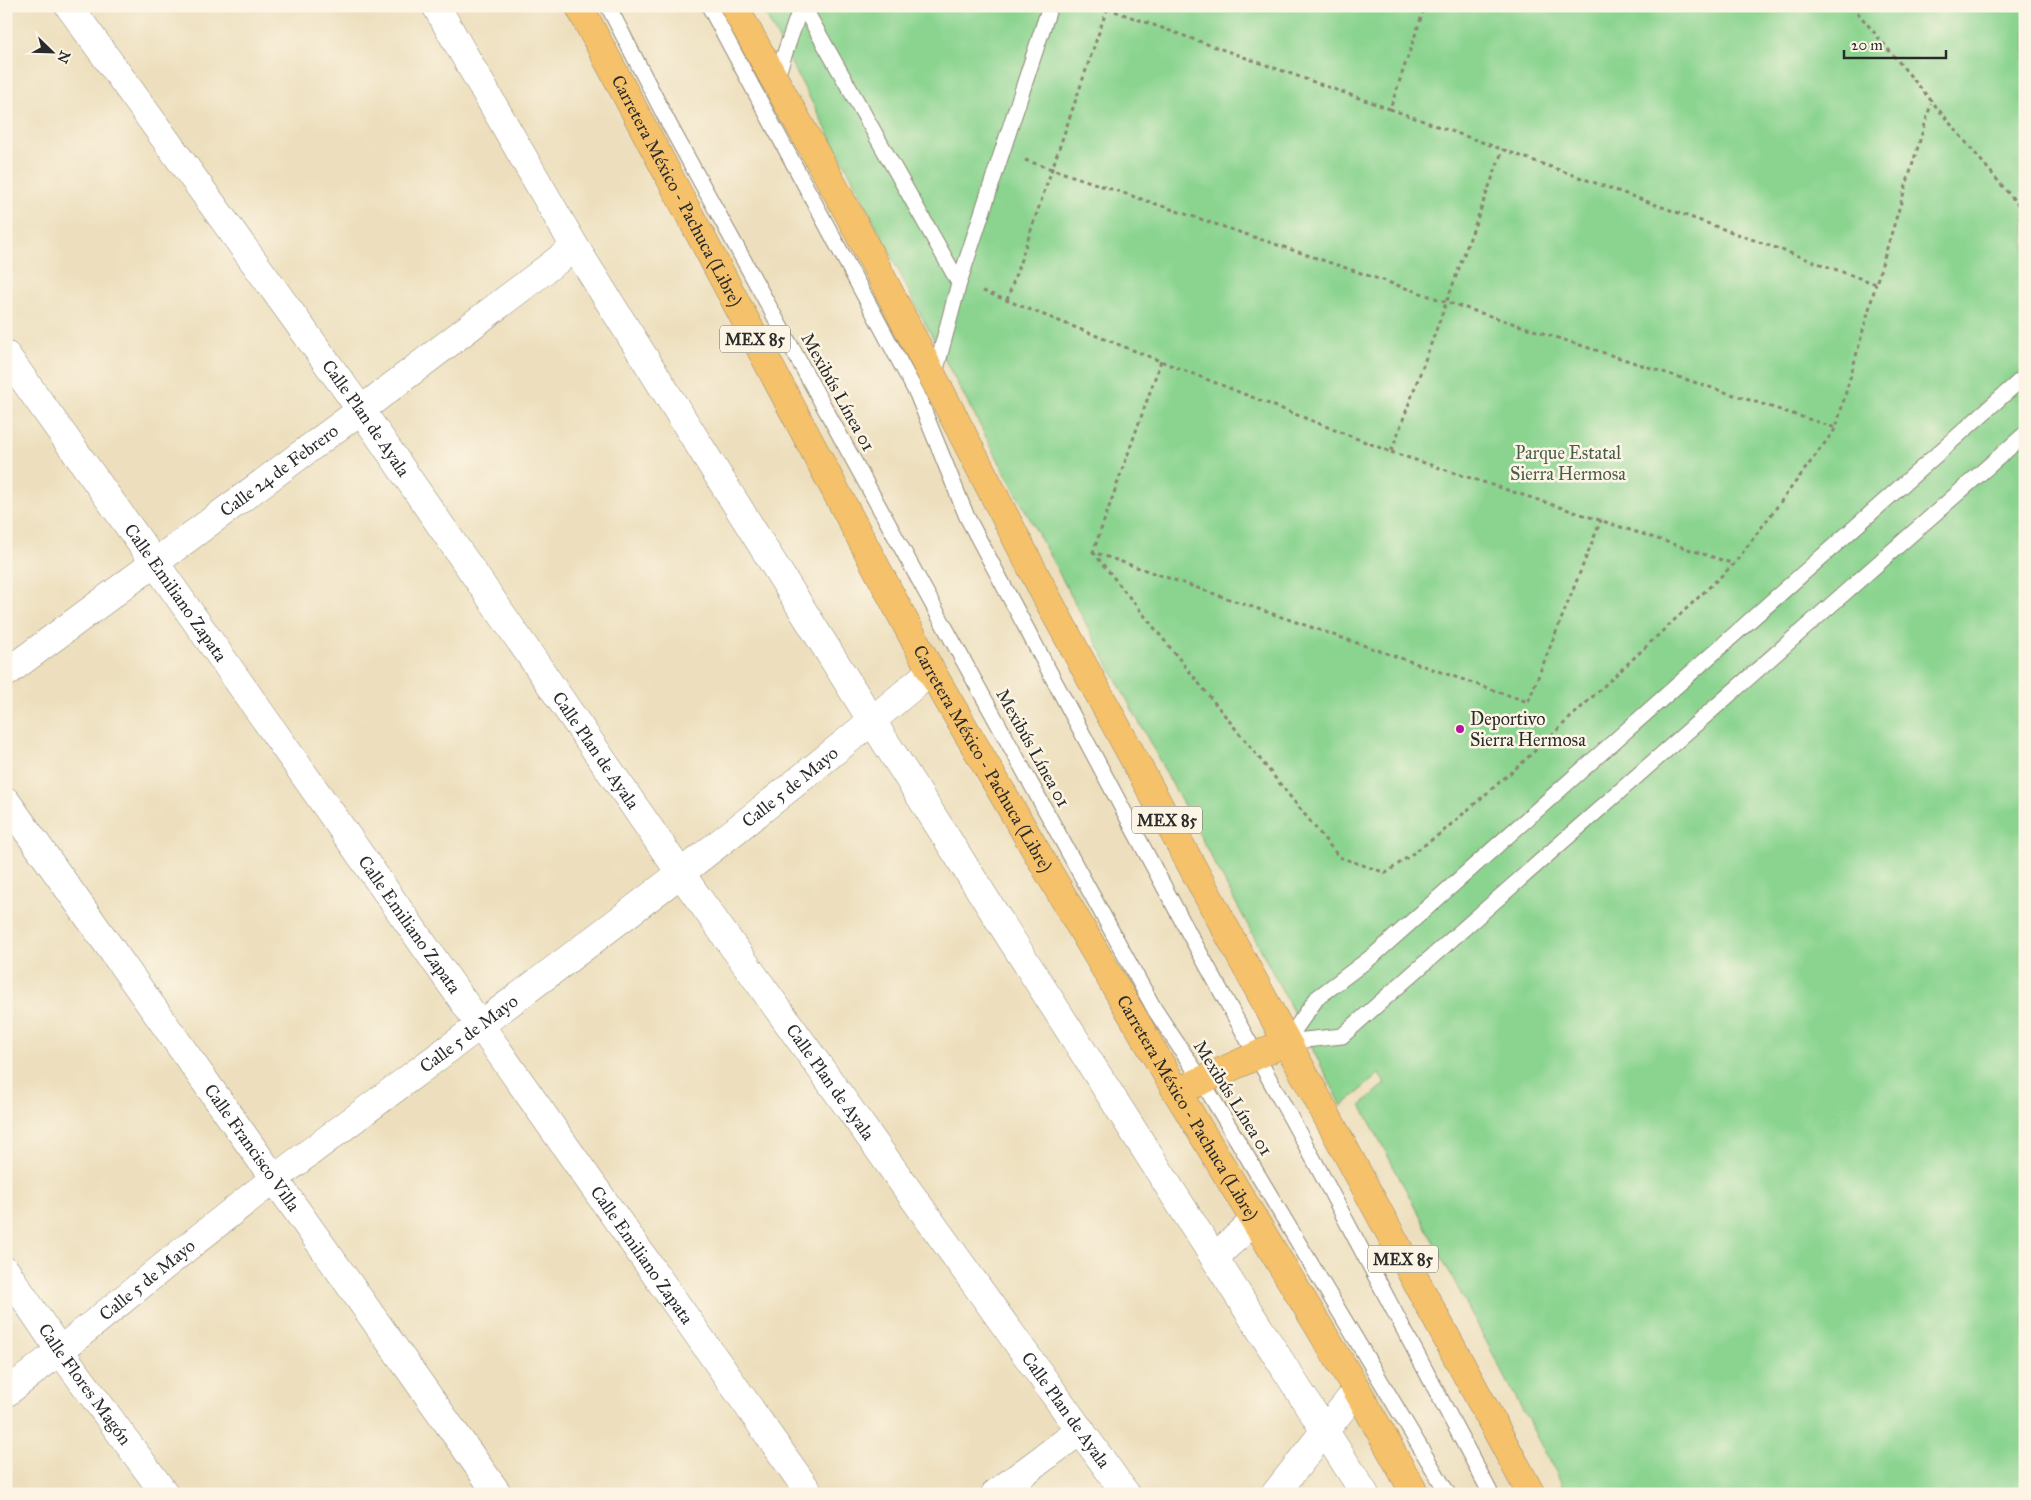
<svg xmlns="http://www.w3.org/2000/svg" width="2031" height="1500" viewBox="0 0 2031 1500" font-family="'IM FELL Great Primer',serif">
  <rect width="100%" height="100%" fill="#fcf5e5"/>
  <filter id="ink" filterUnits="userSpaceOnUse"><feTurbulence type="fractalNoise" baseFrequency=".02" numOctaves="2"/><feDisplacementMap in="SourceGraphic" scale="10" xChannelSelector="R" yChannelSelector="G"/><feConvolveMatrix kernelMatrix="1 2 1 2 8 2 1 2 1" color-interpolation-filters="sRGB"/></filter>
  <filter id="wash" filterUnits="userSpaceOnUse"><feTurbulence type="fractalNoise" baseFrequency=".0096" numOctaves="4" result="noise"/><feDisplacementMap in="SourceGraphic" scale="20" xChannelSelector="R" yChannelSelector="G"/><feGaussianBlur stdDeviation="1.12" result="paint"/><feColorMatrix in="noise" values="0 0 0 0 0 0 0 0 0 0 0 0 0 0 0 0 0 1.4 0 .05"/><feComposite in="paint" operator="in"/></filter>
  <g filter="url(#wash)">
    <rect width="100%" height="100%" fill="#eddfbd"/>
    <!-- green -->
    <polygon fill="#8bd490" stroke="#5b805e" points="761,6 2025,6 2025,1494 1567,1494 1361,1105 1385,1084 1379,1074 1342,1106 1259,946 918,310 858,189"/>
  </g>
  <g filter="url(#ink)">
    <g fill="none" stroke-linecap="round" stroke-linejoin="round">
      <!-- lane casing -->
      <g stroke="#8c8574" stroke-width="17">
        <g id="lane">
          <polyline points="608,6 669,124 1155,1010 1202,1081 1448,1494"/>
          <polyline points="709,6 917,394 967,517 1185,926 1315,1162 1491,1494"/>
          <polyline points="803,6 959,283"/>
          <polyline points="776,79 801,6"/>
          <polyline points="934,377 959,283 1050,6"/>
          <polyline points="1286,1042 1317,998 1374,955 2025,376"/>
          <polyline points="1286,1042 1342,1036 2025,434"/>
        </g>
      </g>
      <!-- street casing -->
      <g stroke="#8c8574" stroke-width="29">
        <g id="street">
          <path id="s1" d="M69 6 361 410 681 874 1126 1494"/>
          <polyline points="436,6 575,247 872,721 1365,1494"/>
          <path id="s2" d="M6 355 155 563 810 1494"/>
          <path id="s3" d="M6 673 361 410 575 247"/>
          <path id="s4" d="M6 801 498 1494"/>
          <polyline points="1215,1257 1254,1221"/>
          <path id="s5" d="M6 1271 60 1351 165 1494"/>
          <path id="s6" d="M6 1393C98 1322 186 1246 278 1176 498 1011 721 850 931 671"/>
          <polyline points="995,1494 1081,1430"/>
          <polyline points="1275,1494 1357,1390"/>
        </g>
      </g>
      <!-- primary casing -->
      <g stroke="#8c8574" stroke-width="29">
        <g id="primary">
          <path id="s7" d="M579 6 931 671 1177 1092 1357 1390 1415 1494"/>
          <polyline points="734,6 850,216 1047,598 1531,1494"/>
          <polyline points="1177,1092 1286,1042"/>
        </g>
      </g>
      <!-- path -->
      <g stroke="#8c8574" stroke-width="3" stroke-dasharray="4 4" stroke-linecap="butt">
        <polyline points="1100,6 1390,109 1425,6"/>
        <polyline points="1852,6 2025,213"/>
        <polyline points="1390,109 1876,284 1931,104"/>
        <polyline points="1025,160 1447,302 1836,428"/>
        <polyline points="983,291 1391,452 1503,149"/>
        <polyline points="1007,300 1108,6"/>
        <polyline points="1161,361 1093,552 1528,702 1601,520"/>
        <polyline points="1391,452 1734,564"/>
        <polyline points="1093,552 1339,857 1386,873 1441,833 1523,762 1734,564 1836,428 1876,284"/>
      </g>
      <!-- lane -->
      <use href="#lane" stroke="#fff" stroke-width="15"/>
      <!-- street -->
      <use href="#street" stroke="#fff" stroke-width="28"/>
      <!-- primary -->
      <use href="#primary" stroke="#f5c16b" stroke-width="28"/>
    </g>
  </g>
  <!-- markers -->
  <circle fill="#b5179e" stroke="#fcf5e5" stroke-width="2" cx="1460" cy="729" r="5"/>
  <g text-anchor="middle" stroke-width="5" stroke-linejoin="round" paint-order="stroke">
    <!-- shield labels -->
    <g fill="#fcf5e5" stroke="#6a6863" stroke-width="1">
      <rect x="720" y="325.5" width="70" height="27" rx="4"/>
      <rect x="1132" y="806.5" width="70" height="27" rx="4"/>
      <rect x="1368" y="1245.5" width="70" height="27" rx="4"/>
    </g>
    <g font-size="16" font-weight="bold" fill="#2b2b2b">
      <text x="755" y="345">MEX 85</text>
      <text x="1167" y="826">MEX 85</text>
      <text x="1403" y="1265">MEX 85</text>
    </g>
    <!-- street labels -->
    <g font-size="18" fill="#2b2b2b" stroke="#fcf5e5">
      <text dy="6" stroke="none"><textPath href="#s7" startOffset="209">Carretera México - Pachuca (Libre)</textPath></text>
      <text transform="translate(838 392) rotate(61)" y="6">Mexibús Línea 01</text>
      <text dy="6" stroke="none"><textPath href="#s1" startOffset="508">Calle Plan de Ayala</textPath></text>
      <text dy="6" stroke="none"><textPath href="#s3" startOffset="340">Calle 24 de Febrero</textPath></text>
      <text dy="6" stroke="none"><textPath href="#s2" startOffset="292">Calle Emiliano Zapata</textPath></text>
      <text transform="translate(1033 748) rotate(61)" y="6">Mexibús Línea 01</text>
      <text dy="6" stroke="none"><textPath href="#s1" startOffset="912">Calle Plan de Ayala</textPath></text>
      <text dy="6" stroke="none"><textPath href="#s7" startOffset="854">Carretera México - Pachuca (Libre)</textPath></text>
      <text dy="6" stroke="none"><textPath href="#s6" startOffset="991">Calle 5 de Mayo</textPath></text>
      <text dy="6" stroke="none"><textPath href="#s2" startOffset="698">Calle Emiliano Zapata</textPath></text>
      <text dy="6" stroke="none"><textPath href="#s6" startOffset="586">Calle 5 de Mayo</textPath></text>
      <text dy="6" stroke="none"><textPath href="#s1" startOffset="1318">Calle Plan de Ayala</textPath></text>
      <text transform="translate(1233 1098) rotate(58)" y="6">Mexibús Línea 01</text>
      <text dy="6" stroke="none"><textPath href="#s7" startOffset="1259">Carretera México - Pachuca (Libre)</textPath></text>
      <text dy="6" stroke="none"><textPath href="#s4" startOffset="425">Calle Francisco Villa</textPath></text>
      <text dy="6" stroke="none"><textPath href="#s2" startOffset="1102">Calle Emiliano Zapata</textPath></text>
      <text dy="6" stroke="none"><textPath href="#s6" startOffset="181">Calle 5 de Mayo</textPath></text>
      <text dy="6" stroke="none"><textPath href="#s5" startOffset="138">Calle Flores Magón</textPath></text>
      <text dy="6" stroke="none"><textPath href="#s1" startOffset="1722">Calle Plan de Ayala</textPath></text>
    </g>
    <!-- park labels -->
    <g font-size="18" fill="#485e49" stroke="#fcf5e5">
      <text x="1568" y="459">Parque Estatal<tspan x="1568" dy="21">Sierra Hermosa</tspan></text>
    </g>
    <!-- poi labels -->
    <g font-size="18" fill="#2b2b2b" stroke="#fcf5e5" text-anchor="start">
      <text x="1470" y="725">Deportivo<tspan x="1470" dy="21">Sierra Hermosa</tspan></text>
    </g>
  </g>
  <!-- margin -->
  <rect width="2031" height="1500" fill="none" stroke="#fcf5e5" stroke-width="25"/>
  <!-- north arrow -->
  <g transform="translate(52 52) rotate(113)" stroke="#fcf5e5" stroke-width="4" paint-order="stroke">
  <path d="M0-4L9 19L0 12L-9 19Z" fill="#2b2b2b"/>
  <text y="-8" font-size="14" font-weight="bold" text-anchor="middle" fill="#2b2b2b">N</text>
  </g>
  <!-- scale -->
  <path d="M1844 50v8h102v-8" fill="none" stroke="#2b2b2b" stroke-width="2.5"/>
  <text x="1851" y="50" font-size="15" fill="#2b2b2b" stroke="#fcf5e5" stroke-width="4" paint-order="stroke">20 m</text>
</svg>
